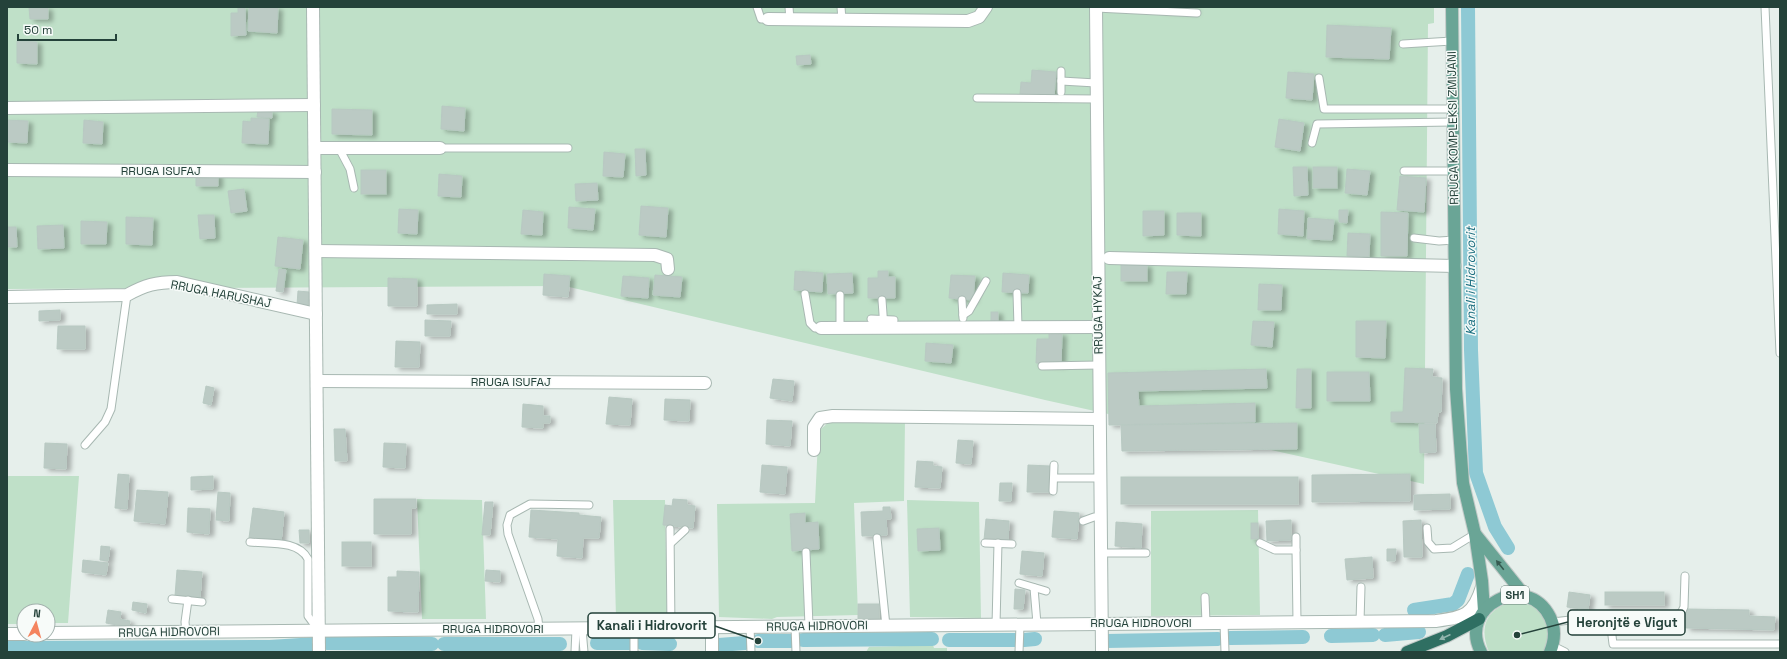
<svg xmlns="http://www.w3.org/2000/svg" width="1787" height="659" viewBox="0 0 1787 659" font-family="'Space Grotesk',sans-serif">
  <defs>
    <filter id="shadow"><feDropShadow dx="4.5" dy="2.5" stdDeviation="2" flood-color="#0004"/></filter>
  </defs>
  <rect width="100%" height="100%" fill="#e6efeb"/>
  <!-- green -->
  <g fill="#bfe0c8">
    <polygon points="7,7 1434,7 1434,23 1428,24 1424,484 1045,400 565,286 7,289"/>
    <polygon points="905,420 904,501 854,503 858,615 777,617 772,619 719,617 717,504 815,503 818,440 821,429 830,421"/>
    <polygon points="7,476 79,476 68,623 48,623 48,611 24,611 24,624 7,624"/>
    <polygon points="417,499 482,500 486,619 422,619"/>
    <polygon points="613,500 665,500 667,616 616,618"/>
    <polygon points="907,500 979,502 981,618 910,617"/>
    <polygon points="1258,510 1260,615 1151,616 1151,511"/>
    <path d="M1515 601C1545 603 1555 625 1544 652H1489C1478 626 1487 608 1515 601Z"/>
    <polygon points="933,645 934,648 947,648 947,652 866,652 869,647"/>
  </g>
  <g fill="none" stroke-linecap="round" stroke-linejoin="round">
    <!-- canal -->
    <g stroke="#8ec9d4" stroke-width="14">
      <polyline points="1468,7 1471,350 1476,473 1495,527 1508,548"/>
      <polyline points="1414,610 1453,604 1458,600 1468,574"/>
      <polyline points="1385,635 1419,632"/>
      <polyline points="1331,636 1373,635"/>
      <polyline points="1230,638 1303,637"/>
      <polyline points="803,640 932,639"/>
      <polyline points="949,640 1016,640"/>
      <polyline points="1024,640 1035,639"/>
      <polyline points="758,641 791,641"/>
      <polyline points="1106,641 1218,639"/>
      <polyline points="327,643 432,644"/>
      <polyline points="597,643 630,643"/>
      <polyline points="642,643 670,644"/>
      <polyline points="444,644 560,644"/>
      <polyline points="719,645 745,643"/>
      <polyline points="7,648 270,647 316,644"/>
    </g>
  </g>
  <!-- building -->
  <g fill="#bbcac4" stroke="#b8c9c2" filter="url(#shadow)">
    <polygon points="249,7 278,8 277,33 248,31"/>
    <polygon points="1159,7 1194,7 1194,12 1159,10"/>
    <polygon points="29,8 48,8 48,19 30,19"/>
    <polygon points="238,8 245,8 246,35 231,36 231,13 238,13"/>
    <polygon points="1327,25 1391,28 1389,59 1326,57"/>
    <polygon points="17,41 37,42 37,64 17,63"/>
    <polygon points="810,55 811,64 797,65 796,56"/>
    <polygon points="1032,70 1056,72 1054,97 1020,94 1021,82 1031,83"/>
    <polygon points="1288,72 1314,74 1312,100 1286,98"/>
    <polygon points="442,106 465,108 464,131 441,129"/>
    <polygon points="332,109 372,110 372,135 332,134"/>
    <polygon points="258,110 272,112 272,118 257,117"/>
    <polygon points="251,118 269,119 268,144 242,143 243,121 251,122"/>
    <polygon points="1279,119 1304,123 1300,151 1275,147"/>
    <polygon points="7,120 28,121 27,143 7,142"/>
    <polygon points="84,120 103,122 102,144 83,143"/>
    <polygon points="635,149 645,149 646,175 636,176"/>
    <polygon points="604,152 625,154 623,177 603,176"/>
    <polygon points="1293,167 1307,167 1308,195 1294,196"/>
    <rect x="1313" y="167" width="24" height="21"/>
    <polygon points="1347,169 1370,171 1367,195 1345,193"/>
    <rect x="361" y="170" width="25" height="24"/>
    <polygon points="218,174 218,186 196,186 196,175"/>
    <polygon points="439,174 462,176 461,197 438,196"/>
    <polygon points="1400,176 1426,178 1424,212 1397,210"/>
    <polygon points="597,183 598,200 576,201 575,184"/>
    <polygon points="244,189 247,211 231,213 228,191"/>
    <polygon points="641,206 668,208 666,237 639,235"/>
    <polygon points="569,207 595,209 593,230 568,228"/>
    <polygon points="399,209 418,210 417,234 398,233"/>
    <polygon points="1279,209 1304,211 1303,236 1278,234"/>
    <polygon points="523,210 543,212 542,235 521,234"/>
    <polygon points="1339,210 1348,210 1347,223 1339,222"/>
    <polygon points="1143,211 1164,211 1164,235 1143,236"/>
    <polygon points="1381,212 1408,213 1407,256 1381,256"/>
    <polygon points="1177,213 1201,213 1201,236 1177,235"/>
    <polygon points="198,215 214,215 215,238 200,239"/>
    <polygon points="126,217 153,218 152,245 126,244"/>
    <polygon points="1308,218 1334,220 1332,240 1307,239"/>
    <polygon points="81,221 107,222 106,244 81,244"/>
    <polygon points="63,225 64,248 38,249 37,226"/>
    <polygon points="7,227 16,227 17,247 7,247"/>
    <polygon points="1348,233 1370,234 1369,257 1347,256"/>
    <polygon points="278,237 303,240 300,269 275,266"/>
    <rect x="1121" y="265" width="26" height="16"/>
    <polygon points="279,269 286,270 283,292 276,291"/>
    <polygon points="795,271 823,273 822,292 794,290"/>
    <polygon points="878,271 888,271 888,277 895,277 895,298 868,298 868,278 878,278"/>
    <polygon points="1167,272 1187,272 1186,294 1166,294"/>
    <polygon points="852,273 853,293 828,294 827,274"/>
    <polygon points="1003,273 1029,275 1028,293 1002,292"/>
    <polygon points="544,274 570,276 568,297 543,295"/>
    <polygon points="655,275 682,277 680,297 653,295"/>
    <polygon points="951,275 975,276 973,300 949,298"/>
    <polygon points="623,276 649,278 648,298 621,296"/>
    <polygon points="388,278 417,279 417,306 388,306"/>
    <polygon points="1259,284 1282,285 1281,310 1258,310"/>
    <polygon points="298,291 309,292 308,306 297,305"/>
    <polygon points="457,304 457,314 427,314 427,305"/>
    <polygon points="60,310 60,320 39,321 39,311"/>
    <rect x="991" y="312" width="7" height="12"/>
    <polygon points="425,320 451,321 450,336 425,336"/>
    <polygon points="1253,321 1274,322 1272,347 1251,345"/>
    <polygon points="1356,321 1386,321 1385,358 1356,357"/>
    <polygon points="58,326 85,326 85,349 57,349"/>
    <polygon points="1049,333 1062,334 1061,365 1036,363 1037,339 1049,339"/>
    <polygon points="396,341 420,342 419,367 395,367"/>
    <polygon points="926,343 953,345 951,363 925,361"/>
    <polygon points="1405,368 1433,369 1432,377 1442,378 1441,412 1438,412 1437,423 1391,422 1391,412 1403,412"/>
    <polygon points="1266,369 1267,388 1138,391 1139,406 1255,403 1255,422 1109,425 1108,373"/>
    <polygon points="1297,369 1311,369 1311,408 1296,408"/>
    <polygon points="1327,372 1369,372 1370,401 1327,401"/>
    <polygon points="773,379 794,381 792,401 770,398"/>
    <polygon points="206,386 214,388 211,405 203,403"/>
    <polygon points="609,397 632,399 630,425 606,424"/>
    <polygon points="665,399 690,400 689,421 664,420"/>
    <polygon points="523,404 543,406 543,416 550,416 550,423 543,423 543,428 522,427"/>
    <polygon points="767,420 792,421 790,446 766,444"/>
    <polygon points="1297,423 1297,449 1122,451 1121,425"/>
    <polygon points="1419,424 1435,424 1436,452 1420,453"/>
    <polygon points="334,429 345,429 347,461 335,461"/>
    <polygon points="958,440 973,441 971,464 956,463"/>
    <polygon points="45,443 67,444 66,469 44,468"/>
    <polygon points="384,443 406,444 405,468 383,467"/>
    <polygon points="917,461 933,462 933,466 942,467 940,488 915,487"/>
    <polygon points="762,465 787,467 785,494 760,492"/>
    <polygon points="1028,465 1050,466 1049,492 1027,492"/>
    <polygon points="118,474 129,475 127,509 115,508"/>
    <polygon points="1410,474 1410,501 1312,502 1312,475"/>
    <polygon points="213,476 213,489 191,490 191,477"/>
    <rect x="1121" y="477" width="177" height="27"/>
    <polygon points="1000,483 1012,483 1011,501 999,501"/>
    <polygon points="137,490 168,492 165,524 134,521"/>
    <polygon points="218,492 230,493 229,521 216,520"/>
    <polygon points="1450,494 1450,509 1414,510 1414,495"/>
    <polygon points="374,499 416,499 416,508 411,508 411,534 374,534"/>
    <polygon points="673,499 687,500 687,505 695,506 693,528 663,525 665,505 672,506"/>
    <polygon points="485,502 493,502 490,535 482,535"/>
    <polygon points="883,507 890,507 891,519 886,519 887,535 862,536 861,512 883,511"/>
    <polygon points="188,508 210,509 209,534 187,532"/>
    <polygon points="253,508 284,512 281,542 249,538"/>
    <polygon points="531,510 579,513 579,515 601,517 599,538 583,538 582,558 557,556 558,539 529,537"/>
    <polygon points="1054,511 1079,513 1077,539 1052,537"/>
    <polygon points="805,513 805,523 818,522 819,549 792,551 790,514"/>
    <polygon points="986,519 1009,521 1008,542 984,540"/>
    <polygon points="1291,520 1291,540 1267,541 1266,521"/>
    <polygon points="1421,520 1422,557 1404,557 1403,521"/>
    <polygon points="1116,522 1142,524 1141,548 1115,546"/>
    <rect x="1251" y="523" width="7" height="16"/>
    <polygon points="939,528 940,550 918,551 917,529"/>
    <polygon points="299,530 309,530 309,543 300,543"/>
    <rect x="342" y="542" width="29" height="24"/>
    <polygon points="101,546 110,547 108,561 100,560"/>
    <polygon points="1387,549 1396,549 1395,561 1387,561"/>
    <polygon points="1022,551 1044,553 1042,576 1020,574"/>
    <polygon points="1372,557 1373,578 1347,580 1345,559"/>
    <polygon points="83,560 108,563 106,575 82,572"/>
    <polygon points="177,570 202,572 200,598 175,596"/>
    <polygon points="486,570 500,571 500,582 485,581"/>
    <polygon points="397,571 419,572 418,612 388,611 388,577 397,577"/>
    <polygon points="1015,589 1025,590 1023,609 1014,609"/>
    <polygon points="1569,592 1590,595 1588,610 1567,607"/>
    <rect x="1605" y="592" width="59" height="13"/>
    <polygon points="133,602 147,604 146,613 132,610"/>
    <rect x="858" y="604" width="21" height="16"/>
    <polygon points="1686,609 1749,610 1749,616 1775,617 1774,630 1686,628"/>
    <polygon points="108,610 121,612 120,619 130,621 129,627 106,623"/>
  </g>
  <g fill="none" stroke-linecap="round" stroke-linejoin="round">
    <!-- lane casing -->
    <g stroke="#a8b8b2" stroke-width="9">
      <g id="lane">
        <polyline points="757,7 761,19 768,19"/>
        <polyline points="789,7 790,20"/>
        <polyline points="841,7 842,20"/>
        <polyline points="1765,7 1780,353"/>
        <polyline points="1096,8 1197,13"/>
        <polyline points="1403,44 1452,41"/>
        <polyline points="1061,71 1061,92"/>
        <polyline points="1319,78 1324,109 1453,109"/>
        <polyline points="1061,81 1096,83"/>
        <polyline points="977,98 1096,99"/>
        <polyline points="1312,143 1317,124 1453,122"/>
        <polyline points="341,148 341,152 350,169 354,188"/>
        <polyline points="440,148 568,148"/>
        <polyline points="1404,171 1454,171"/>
        <polyline points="1414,238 1439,241 1455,240"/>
        <polyline points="1017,293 1018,327"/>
        <polyline points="805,294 810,323 815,328 821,328"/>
        <polyline points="840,295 840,328"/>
        <polyline points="882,300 884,328"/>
        <polyline points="962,300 963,318"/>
        <polyline points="963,315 969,311 986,281"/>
        <polyline points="871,319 894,320"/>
        <polyline points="1042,366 1099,365"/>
        <polyline points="85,445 105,422 111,409 127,295"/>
        <polyline points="1054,478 1100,478"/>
        <polyline points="1053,491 1054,465"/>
        <polyline points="1083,521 1094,517 1100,517"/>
        <polyline points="1427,528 1428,542 1434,549 1452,548 1475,534"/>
        <polyline points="670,529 671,628"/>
        <polyline points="877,538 886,626"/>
        <path d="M250 542C269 544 298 540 308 559V616L319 631"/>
        <polyline points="671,543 685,530"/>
        <polyline points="985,543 1012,544"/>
        <polyline points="1260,543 1275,550 1296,550 1297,622"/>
        <polyline points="1296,550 1296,537"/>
        <polyline points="806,552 809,626"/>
        <polyline points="1101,553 1146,553"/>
        <polyline points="1019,583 1046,591"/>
        <polyline points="1034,588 1037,624"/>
        <polyline points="1205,597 1206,623"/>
        <polyline points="172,599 202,602"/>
        <polyline points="1610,619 1613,644 1780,644"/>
        <polyline points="1360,622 1361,587"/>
        <polyline points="1553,622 1570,620 1674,616 1681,613 1684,607 1685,576"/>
        <polyline points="1224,623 1225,652"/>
        <polyline points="996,625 998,543"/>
        <polyline points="795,626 796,652"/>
        <polyline points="750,627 751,652"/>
        <polyline points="539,629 538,619 508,534 507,525 510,515 530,504 589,505"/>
        <polyline points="582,629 584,652"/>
        <polyline points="186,632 185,622 188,600"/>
        <polyline points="1553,646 1565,652"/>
        <polyline points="575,652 576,629"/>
        <polyline points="634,652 634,628"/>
        <polyline points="1019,652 1020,625"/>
      </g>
    </g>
    <!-- street casing -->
    <g stroke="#a8b8b2" stroke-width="14">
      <g id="street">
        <polyline points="313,7 319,652"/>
        <polyline points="1096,7 1102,652"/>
        <polyline points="768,19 968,21 979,17 986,7"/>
        <polyline points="7,108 314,105"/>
        <polyline points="315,148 440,148"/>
        <polyline points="7,170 315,172"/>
        <polyline points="316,251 655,255 667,259 668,269"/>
        <polyline points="1109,258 1455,266"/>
        <path d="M7 297 127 295C145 285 156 282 177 282L316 314"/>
        <polyline points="821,328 1099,327"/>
        <polyline points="317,381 705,383"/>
        <polyline points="814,450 814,427 820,418 833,416 1099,419"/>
        <polyline points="712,627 712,652"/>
        <path d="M48 633 1436 621C1464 617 1473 616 1482 587"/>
        <polyline points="7,634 24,634"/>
      </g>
    </g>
    <!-- primary casing -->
    <g stroke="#c2cac8" stroke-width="14">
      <g id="primary">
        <polyline points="1452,7 1456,389 1463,483 1475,534 1482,581 1484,611"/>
        <polyline points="1476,535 1525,596"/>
        <path d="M1481 652C1457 606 1527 571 1550 617 1556 629 1555 640 1550 652"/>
      </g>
    </g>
    <!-- highway casing -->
    <g stroke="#c2cac8" stroke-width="14">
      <polyline id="highway" points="1407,652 1447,636 1479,619"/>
    </g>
    <!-- lane -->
    <use href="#lane" stroke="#fff" stroke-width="7"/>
    <!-- street -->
    <use href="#street" stroke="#fff" stroke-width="12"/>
    <!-- primary -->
    <use href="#primary" stroke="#6aa596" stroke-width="12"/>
    <!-- highway -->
    <use href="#highway" stroke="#2f6f62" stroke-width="12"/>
  </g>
  <!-- one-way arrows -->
  <defs><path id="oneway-solid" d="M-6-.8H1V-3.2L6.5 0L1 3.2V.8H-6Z"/></defs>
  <use fill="#365b51" href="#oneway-solid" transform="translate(1500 565) rotate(-129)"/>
  <use fill="#93b5ae" href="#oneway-solid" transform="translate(1445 637) rotate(156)"/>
  <g text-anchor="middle" stroke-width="3" stroke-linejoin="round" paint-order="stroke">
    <!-- shield labels -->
    <rect fill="#f7fbf9" stroke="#637a73" stroke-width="1" x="1501" y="586" width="28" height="18" rx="3"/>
    <g font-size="11" font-weight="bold" fill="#24423a">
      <text x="1515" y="599">SH1</text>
    </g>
    <!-- street labels -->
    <g font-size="12" fill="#24423a" stroke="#f7fbf9">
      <text transform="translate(1453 128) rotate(-91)" y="4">RRUGA KOMPLEKSI ZMIJANI</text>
      <text x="161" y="175">RRUGA ISUFAJ</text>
      <text transform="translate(221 294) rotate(11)" y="4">RRUGA HARUSHAJ</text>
      <text transform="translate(1098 315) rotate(-91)" y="4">RRUGA HYKAJ</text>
      <text x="511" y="386">RRUGA ISUFAJ</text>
      <text x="1141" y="627">RRUGA HIDROVORI</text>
      <text transform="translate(817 626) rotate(-1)" y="4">RRUGA HIDROVORI</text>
      <text x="493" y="633">RRUGA HIDROVORI</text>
      <text transform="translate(169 632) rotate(-1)" y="4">RRUGA HIDROVORI</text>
    </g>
    <!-- water labels -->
    <g font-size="13" font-style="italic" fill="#1c6f80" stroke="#f7fbf9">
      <text transform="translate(1470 281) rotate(-90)" y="5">Kanali i Hidrovorit</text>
    </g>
  </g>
  <!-- callouts -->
  <path fill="none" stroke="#24423a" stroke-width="1.5" d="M1517 635L1568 622M758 641L715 626"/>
  <g fill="#24423a" stroke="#f7fbf9" stroke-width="1.5">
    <circle cx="1517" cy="635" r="4"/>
    <circle cx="758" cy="641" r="4"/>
  </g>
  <g fill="#f7fbf9" stroke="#24423a" stroke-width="1.5">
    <rect x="1568" y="610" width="117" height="25" rx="4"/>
    <rect x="588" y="613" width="127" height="25" rx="4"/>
  </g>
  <g font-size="13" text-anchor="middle" font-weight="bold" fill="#24423a">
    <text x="1627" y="627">Heronjtë e Vigut</text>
    <text x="652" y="630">Kanali i Hidrovorit</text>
  </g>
  <!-- border -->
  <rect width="1787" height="659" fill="none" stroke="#24423a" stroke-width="16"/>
  <!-- north arrow -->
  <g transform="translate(36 623) rotate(6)"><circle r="19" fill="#f7fbf9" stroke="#a3b1ad"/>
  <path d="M0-3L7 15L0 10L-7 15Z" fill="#f4845f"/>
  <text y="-6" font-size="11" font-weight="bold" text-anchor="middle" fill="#24423a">N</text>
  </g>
  <!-- scale -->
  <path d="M18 34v6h98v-6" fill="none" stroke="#24423a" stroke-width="2"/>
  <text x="24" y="34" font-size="12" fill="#24423a" stroke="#f7fbf9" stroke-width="3" paint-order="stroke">50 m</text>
</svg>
